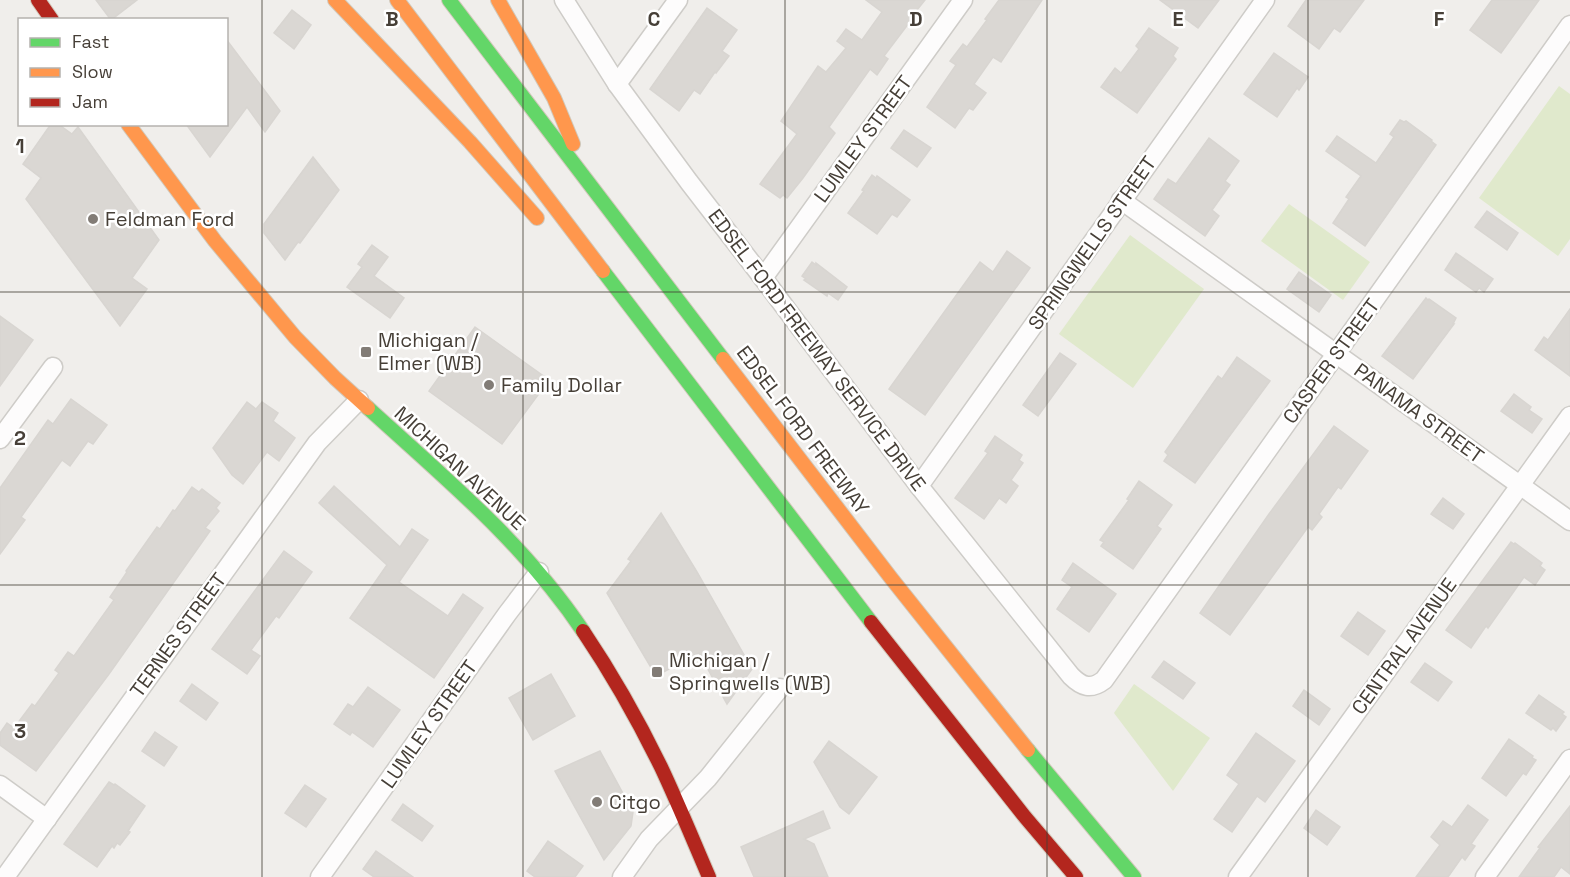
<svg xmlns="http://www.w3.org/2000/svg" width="1570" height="877" viewBox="0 0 1570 877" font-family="'Space Grotesk',sans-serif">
  <rect width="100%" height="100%" fill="#f0eeeb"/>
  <!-- green -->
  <g fill="#e0e9cc">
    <polygon points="1559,86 1570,94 1570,239 1558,256 1479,198"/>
    <polygon points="1289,204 1370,262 1343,300 1261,241"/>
    <polygon points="1130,235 1204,289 1133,388 1059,334"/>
    <polygon points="1134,684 1210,738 1173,791 1114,713"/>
  </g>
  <!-- building -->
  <g fill="#dad7d3" stroke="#d8d5d1" stroke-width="1.5">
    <polygon points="96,0 137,0 111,20"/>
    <polygon points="866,0 925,0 917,10 918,11 884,56 888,59 877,75 870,69 829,127 835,133 803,178 787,198 783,195 780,198 760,184 797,134 781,121 818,66 826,72 846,48 837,41 846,29 862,40 882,12"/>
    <polygon points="999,0 1042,0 1001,62 993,57 974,84 986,93 973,110 969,108 955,128 927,107 956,65 950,61 963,44 967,47 987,20 985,19"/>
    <polygon points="1160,0 1219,0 1198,28"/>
    <polygon points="1306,0 1364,0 1340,32 1334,28 1319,49 1288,26"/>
    <polygon points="1492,0 1539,0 1501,53 1470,30"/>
    <polygon points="707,8 737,30 722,51 729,56 716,73 715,72 700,94 694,90 679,111 650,89"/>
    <polygon points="292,10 311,25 294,49 274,33"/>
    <polygon points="1149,28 1178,48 1173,56 1176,59 1137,113 1101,87 1115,68 1121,73 1139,49 1136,46"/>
    <polygon points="226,39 280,111 265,132 247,107 210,157 186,124 226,124"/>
    <polygon points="1274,53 1308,77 1299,90 1297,88 1277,117 1244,94"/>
    <polygon points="1400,120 1404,122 1406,121 1432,140 1431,141 1436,145 1365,246 1333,223 1349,199 1346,197 1361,176 1326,151 1337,136 1376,163 1394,137 1390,134"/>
    <polygon points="51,124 58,124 72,134 78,127 159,240 132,278 147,289 120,326 26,199 41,178 23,164"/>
    <polygon points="904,130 931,148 917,167 891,148"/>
    <polygon points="1209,138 1239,161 1225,181 1230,185 1212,210 1219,216 1205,236 1154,199 1168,179 1176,184"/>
    <polygon points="313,157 339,190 300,243 298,242 285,260 264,233 264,224"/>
    <polygon points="872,175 876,178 877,176 910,200 897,217 892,214 877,234 848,213 864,191 862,190"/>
    <polygon points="1487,211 1518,233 1507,250 1475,227"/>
    <polygon points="372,245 388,257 374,276 404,298 390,318 347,287 362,267 358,264"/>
    <polygon points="1007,251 1030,268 925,415 889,389 980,262 993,272"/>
    <polygon points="1456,253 1493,279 1484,292 1479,288 1476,292 1445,270"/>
    <polygon points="812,262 816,265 816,263 847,287 838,300 828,293 827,296 804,280 806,279 802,276"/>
    <polygon points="1299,272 1331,295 1319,312 1287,289"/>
    <polygon points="1426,298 1428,300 1429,299 1456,318 1453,324 1454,324 1413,379 1382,356"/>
    <polygon points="1570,309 1570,376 1535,350 1544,337 1548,340"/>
    <polygon points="0,316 33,340 0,386"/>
    <polygon points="475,327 549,380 502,444 429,391"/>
    <polygon points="1060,353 1076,364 1038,416 1023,405"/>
    <polygon points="1237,357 1270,381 1195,483 1164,461 1168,455 1165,452 1218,376 1222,379"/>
    <polygon points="1514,394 1531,407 1529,410 1542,419 1532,433 1501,411"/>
    <polygon points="71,399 107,425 93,444 88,441 70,466 62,460 21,517 25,520 0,554 0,488 48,420 53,424"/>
    <polygon points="247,402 256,409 262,402 278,413 273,421 295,438 279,461 267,452 243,484 232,475 213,448"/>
    <polygon points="1334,426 1368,451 1341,489 1338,487 1319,514 1322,517 1312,530 1308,527 1230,635 1200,613 1269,514"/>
    <polygon points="995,436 1022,455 1019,460 1023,463 1011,480 1018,486 1006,503 999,498 984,519 955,498 988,453 985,451"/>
    <polygon points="1139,481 1172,505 1157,526 1161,529 1133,569 1101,546 1104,542 1100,540 1129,500 1127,499"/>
    <polygon points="334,486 400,547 412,529 428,540 399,582 448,616 463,594 483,608 434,678 350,618 387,565 319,503"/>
    <polygon points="192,487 199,492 202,489 220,503 216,508 219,511 205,528 210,531 109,674 36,771 0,745 0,733 7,723 14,728 32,704 35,706 59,673 55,670 68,652 74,656 114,600 110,597 127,572 126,571 157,527 160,529 173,510 175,511"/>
    <polygon points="1443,498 1464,514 1453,529 1431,514"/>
    <polygon points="661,513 697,572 752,669 727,704 699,653 656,676 607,593 631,561 628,559"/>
    <polygon points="1511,542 1514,544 1515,543 1542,563 1540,566 1545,570 1535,585 1524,577 1488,628 1486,626 1471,648 1446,630"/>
    <polygon points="284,551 312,572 279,618 276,616 251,650 260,656 247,674 212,649"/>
    <polygon points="1073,563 1116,594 1089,632 1057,609 1072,587 1062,580"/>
    <polygon points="1358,612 1385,631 1368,655 1341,636"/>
    <polygon points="1164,661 1195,683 1183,699 1152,677"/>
    <polygon points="1425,663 1452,682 1438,701 1411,682"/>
    <polygon points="551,674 575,716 533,740 509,698"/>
    <polygon points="192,684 218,703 206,720 180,701"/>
    <polygon points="368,687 400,710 373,747 352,732 350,735 334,724 348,704 353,707"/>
    <polygon points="1304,690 1330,709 1319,725 1293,706"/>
    <polygon points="1539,695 1564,712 1562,714 1566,717 1556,731 1553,728 1551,730 1526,713"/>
    <polygon points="155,732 177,747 164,766 142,751"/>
    <polygon points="1256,733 1295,761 1265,802 1257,796 1232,832 1214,819 1239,784 1227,775"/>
    <polygon points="1509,739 1533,756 1532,758 1536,760 1526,775 1523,773 1506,796 1482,778"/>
    <polygon points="829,741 877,777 849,814 840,807 814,762"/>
    <polygon points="600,751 633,812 631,826 604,860 555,771"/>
    <polygon points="109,782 114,785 115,784 145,806 128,831 130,832 120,845 117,843 114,848 112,846 97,867 64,844"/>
    <polygon points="305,785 326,799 306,827 285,813"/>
    <polygon points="403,804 433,826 422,841 392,820"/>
    <polygon points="1468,805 1488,820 1471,844 1475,846 1465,860 1462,857 1448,877 1416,877 1440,845 1431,837 1443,821 1452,827"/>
    <polygon points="1570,806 1570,874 1561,867 1554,877 1519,877 1540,848 1538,847"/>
    <polygon points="1316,810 1340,827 1327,845 1304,828"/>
    <polygon points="823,811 830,828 804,839 814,844 828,877 754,877 741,847"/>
    <polygon points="548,841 583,866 575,877 535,877 527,871"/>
    <polygon points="376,851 413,877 374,877 363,869"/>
  </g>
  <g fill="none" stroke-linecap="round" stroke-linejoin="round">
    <!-- street casing -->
    <g stroke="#ceccc8" stroke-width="21">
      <g id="street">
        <path d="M564 0 617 84 689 182 763 278 919 486 1071 676C1082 687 1091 690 1104 680L1570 25"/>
        <polyline points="617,84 678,0"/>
        <polyline points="1121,200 1570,521"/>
        <polyline points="763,278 963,0"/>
        <polyline points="0,439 53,367"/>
        <polyline points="919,486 1265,0"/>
        <polyline points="0,785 47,819"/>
        <polyline points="5,877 317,443 359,400"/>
        <polyline points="320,877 507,614 539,572"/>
        <polyline points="622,877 649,839 708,778 780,688"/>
        <polyline points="1238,877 1570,416"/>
        <polyline points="1485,877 1570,759"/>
      </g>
    </g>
    <!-- fast casing -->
    <g stroke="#d1c8ba" stroke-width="16">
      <g id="fast">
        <polyline points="449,0 723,359"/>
        <polyline points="603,271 871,622"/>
        <path d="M368 408C445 478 524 543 583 631"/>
        <polyline points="1028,750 1134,877"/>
      </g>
    </g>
    <!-- slow casing -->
    <g stroke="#d1c8ba" stroke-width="16">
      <g id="slow">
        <polyline points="335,0 470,142 537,218"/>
        <polyline points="397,0 603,271"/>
        <polyline points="498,0 554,98 573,144"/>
        <polyline points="128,124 215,241 295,337 335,378 368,408"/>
        <polyline points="723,359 891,578 1028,750"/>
      </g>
    </g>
    <!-- jam casing -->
    <g stroke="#d1c8ba" stroke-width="16">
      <g id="jam">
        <polyline points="38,0 52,20"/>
        <polyline points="871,622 1025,817 1076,877"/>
        <path d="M583 631C612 674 638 720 661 767 678 803 693 840 709 877"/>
      </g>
    </g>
    <!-- street -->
    <use href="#street" stroke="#fdfcfc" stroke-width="18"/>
    <!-- fast -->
    <use href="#fast" stroke="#63d668" stroke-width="14"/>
    <!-- slow -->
    <use href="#slow" stroke="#ff974d" stroke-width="14"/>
    <!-- jam -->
    <use href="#jam" stroke="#b3261e" stroke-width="14"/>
  </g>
  <!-- grid -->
  <path fill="none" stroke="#463f37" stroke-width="1.5" stroke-opacity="0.55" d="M262 0V877M523 0V877M785 0V877M1047 0V877M1308 0V877M0 292H1570M0 585H1570"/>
  <!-- markers -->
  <g fill="#827c76" stroke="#fff" stroke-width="2">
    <circle cx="93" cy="219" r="6"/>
    <rect x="360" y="346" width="12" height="12" rx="3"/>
    <circle cx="489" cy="385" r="6"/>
    <rect x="651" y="666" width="12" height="12" rx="3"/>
    <circle cx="597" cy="802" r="6"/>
  </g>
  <g text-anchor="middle" stroke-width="5" stroke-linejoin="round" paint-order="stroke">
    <!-- street labels -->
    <g font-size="20" fill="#463f37" stroke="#fff">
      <text transform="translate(863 139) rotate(-54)" y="7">LUMLEY STREET</text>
      <text transform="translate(1092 243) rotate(-55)" y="7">SPRINGWELLS STREET</text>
      <text transform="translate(817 350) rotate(53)" y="7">EDSEL FORD FREEWAY SERVICE DRIVE</text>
      <text transform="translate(1331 361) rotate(-54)" y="7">CASPER STREET</text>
      <text transform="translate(1419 413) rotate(36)" y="7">PANAMA STREET</text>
      <text transform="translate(803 430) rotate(53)" y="7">EDSEL FORD FREEWAY</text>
      <text transform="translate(460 468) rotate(43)" y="7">MICHIGAN AVENUE</text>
      <text transform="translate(178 635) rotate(-54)" y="7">TERNES STREET</text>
      <text transform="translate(1404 646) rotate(-54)" y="7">CENTRAL AVENUE</text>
      <text transform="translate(429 724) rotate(-55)" y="7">LUMLEY STREET</text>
    </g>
    <!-- poi labels -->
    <g font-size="20" fill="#463f37" stroke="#fff" text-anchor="start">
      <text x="105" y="226">Feldman Ford</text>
      <text x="378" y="347">Michigan /<tspan x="378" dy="23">Elmer (WB)</tspan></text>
      <text x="501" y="392">Family Dollar</text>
      <text x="669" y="667">Michigan /<tspan x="669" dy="23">Springwells (WB)</tspan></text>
      <text x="609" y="809">Citgo</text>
    </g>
  </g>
  <g font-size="20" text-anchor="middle" font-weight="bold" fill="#463f37" stroke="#fff" stroke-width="5" stroke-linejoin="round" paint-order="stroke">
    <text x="392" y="26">B</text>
    <text x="654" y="26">C</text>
    <text x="916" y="26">D</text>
    <text x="1178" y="26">E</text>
    <text x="1439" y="26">F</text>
    <text x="20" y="153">1</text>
    <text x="20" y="445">2</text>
    <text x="20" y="738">3</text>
  </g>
  <!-- legend -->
  <rect x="18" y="18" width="210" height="108" fill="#ffffff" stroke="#b5b2af" stroke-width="1.5"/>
  <rect x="30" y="38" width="30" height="9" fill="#63d668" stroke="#b5b2af" stroke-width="1.5"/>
  <text x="72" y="48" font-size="18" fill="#463f37">Fast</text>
  <rect x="30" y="68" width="30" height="9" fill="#ff974d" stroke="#b5b2af" stroke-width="1.5"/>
  <text x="72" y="78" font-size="18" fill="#463f37">Slow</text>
  <rect x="30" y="98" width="30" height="9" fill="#b3261e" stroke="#b5b2af" stroke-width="1.5"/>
  <text x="72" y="108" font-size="18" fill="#463f37">Jam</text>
</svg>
